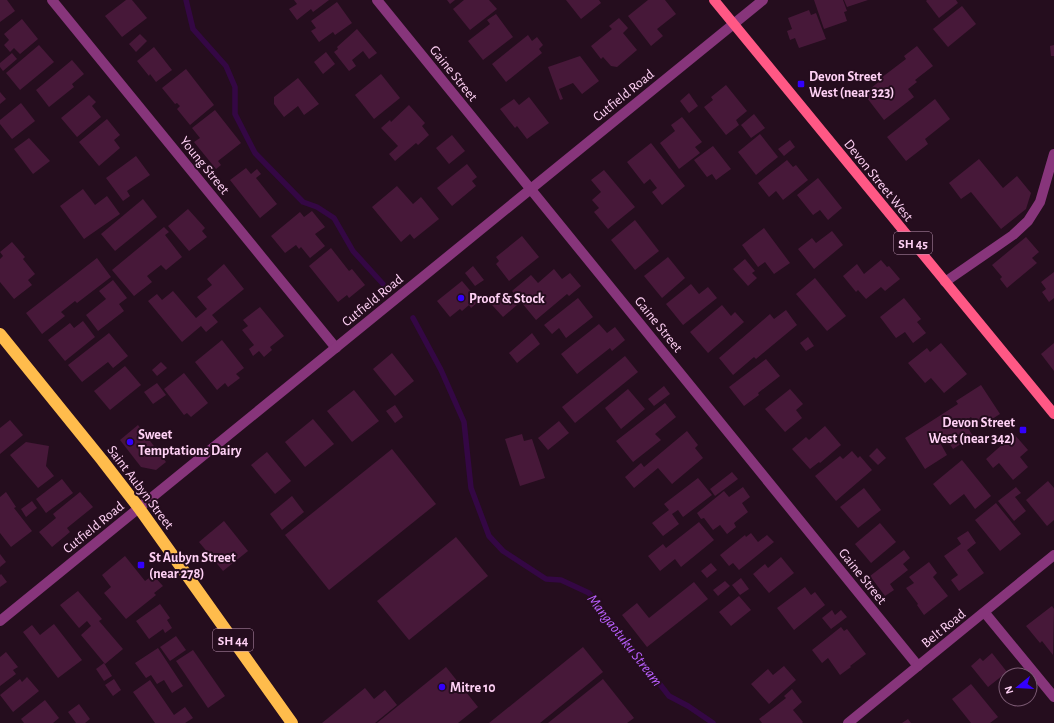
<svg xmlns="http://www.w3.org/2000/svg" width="1054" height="723" viewBox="0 0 1054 723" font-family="'Alegreya Sans',sans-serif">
  <rect width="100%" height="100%" fill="#250d1e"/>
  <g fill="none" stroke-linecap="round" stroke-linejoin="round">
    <!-- stream -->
    <g stroke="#340744" stroke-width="5.5">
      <polyline points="186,0 193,29 226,66 235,87 235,114 255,153 303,202 317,207 334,218 353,251 383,284"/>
      <polyline points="413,318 441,370 464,422 471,488 489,536 503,551 546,579 561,580 589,593 669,696 688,706 713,723"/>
    </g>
  </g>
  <!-- building -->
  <g fill="#471839">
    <polygon points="0,0 7,0 15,11 0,22"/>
    <polygon points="126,0 132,0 147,18 122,37 105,16"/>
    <polygon points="294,0 329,0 313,12 311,9 297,20 289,9 297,4"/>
    <polygon points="447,0 455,0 450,4"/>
    <polygon points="464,0 489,0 497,9 470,30 453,9"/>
    <polygon points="566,0 599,0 601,3 581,19"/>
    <polygon points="648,0 665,0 676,14 657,29 663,36 651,46 628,16"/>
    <polygon points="814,0 843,0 847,11 844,12 847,21 824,29"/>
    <polygon points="844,0 868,0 847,7"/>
    <polygon points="927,0 956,0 958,3 939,18 926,1"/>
    <polygon points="337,2 352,23 335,35 333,32 319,42 311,31 316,28 311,21"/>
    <polygon points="962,6 976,24 948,47 933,29"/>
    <polygon points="809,10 811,15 816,13 826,39 799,48 795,38 790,40 787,31 792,29 788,18"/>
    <polygon points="496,14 513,37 483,60 468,41 490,24 487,20"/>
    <polygon points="619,18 628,28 623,33 637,50 617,67 611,66 603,57 601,59 591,46 612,29 609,26"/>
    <polygon points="22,19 38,39 20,54 14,48 10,52 4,45 9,40 4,34"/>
    <polygon points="357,29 377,53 369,59 363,51 352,60 356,66 349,71 334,52 338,49 337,47"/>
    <polygon points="140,34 147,41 136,52 129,44"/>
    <polygon points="528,35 532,41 537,37 543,45 539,49 542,53 506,82 492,64"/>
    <polygon points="39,45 54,62 20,90 6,73"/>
    <polygon points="1054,45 1054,56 1051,56 1050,46"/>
    <polygon points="917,46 933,66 915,80 917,82 908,89 914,97 884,120 864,94 882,79 881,78 906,59 904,56"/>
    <polygon points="154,47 172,70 156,82 150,74 149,76 137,61"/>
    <polygon points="326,52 335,64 323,74 314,62"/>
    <polygon points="12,53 17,59 3,71 0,67 0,63"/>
    <polygon points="580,56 599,81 582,94 573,83 559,89 563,99 560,100 548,67"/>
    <polygon points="72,60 84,74 72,84 74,87 49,107 36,90"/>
    <polygon points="186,69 214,105 190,125 177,109 180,106 177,103 175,104 162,88"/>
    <polygon points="381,74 400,98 374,119 355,95"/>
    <polygon points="298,78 319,104 304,115 298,106 284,117 274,104 274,97"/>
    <polygon points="726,85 747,111 736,120 739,125 726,135 704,107 713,100 711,97"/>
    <polygon points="0,92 6,99 0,104"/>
    <polygon points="689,93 698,106 689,113 680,101"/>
    <polygon points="89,95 96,102 92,106 101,117 77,137 61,118"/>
    <polygon points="529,97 549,123 527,139 517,126 515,128 500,109 514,99 519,105"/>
    <polygon points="935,99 950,119 925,139 928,144 906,161 887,137"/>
    <polygon points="21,103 35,121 12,139 0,124 0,120"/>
    <polygon points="409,105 425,123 422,126 429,135 418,145 416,143 395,161 389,154 398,146 381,128 390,120 391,122"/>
    <polygon points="215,110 241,143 218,161 221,165 216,169 194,142 200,138 192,128"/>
    <polygon points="754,114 765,128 751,138 741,125"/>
    <polygon points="682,117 702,142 695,147 700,153 679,169 660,143 675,131 671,125"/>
    <polygon points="107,119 120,135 114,140 120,148 99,166 79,142"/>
    <polygon points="760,134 778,157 756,175 738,152"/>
    <polygon points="452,135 465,151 449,164 436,148"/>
    <polygon points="29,138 50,161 33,174 14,149"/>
    <polygon points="790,140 795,147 784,156 778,149"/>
    <polygon points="651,143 685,186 662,205 652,192 657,188 650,179 644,184 627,162"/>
    <polygon points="713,146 731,169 716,180 712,174 707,177 694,160"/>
    <polygon points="136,156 150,175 127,191 130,196 123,201 106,178"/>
    <polygon points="979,159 1003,188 1017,176 1031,193 1026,209 1001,229 971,192 961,199 949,183"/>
    <polygon points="787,160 793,167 796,165 808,180 783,200 776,191 769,197 758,183"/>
    <polygon points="467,164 477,177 472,181 476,186 452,206 437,188"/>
    <polygon points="246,168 251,174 257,169 261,174 256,178 277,204 260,218 230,180"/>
    <polygon points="604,170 635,207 608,229 594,212 599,208 592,200 601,192 591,180"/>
    <polygon points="818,178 842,208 828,220 820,210 813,215 797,195"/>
    <polygon points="397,186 413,204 421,197 439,219 414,239 410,234 401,242 372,207"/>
    <polygon points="83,189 95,205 107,196 120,214 84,239 60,206"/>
    <polygon points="143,199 157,217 115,251 101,234"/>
    <polygon points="188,209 205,228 202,231 207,237 189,251 168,226"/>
    <polygon points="312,211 325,227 315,234 325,246 310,258 301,247 299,249 296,245 285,253 271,236 300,212 304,217"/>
    <polygon points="635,220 659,251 635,270 611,240"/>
    <polygon points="164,227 169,232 165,235 182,257 166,270 161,265 147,276 152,282 134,296 112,270"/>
    <polygon points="764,228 790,263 774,274 765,262 758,267 742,245"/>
    <polygon points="832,231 843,245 814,269 798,249 812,238 816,243"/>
    <polygon points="522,236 539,257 509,281 496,264 499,261 496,257"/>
    <polygon points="1026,237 1039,252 1032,258 1037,263 1007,288 1000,279 1002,277 992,265"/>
    <polygon points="12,242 25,257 23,259 35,274 28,280 32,285 14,299 0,282 0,259 3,256 0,252"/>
    <polygon points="331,248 349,271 352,269 365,285 349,298 347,295 338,302 309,266"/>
    <polygon points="668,257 685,278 662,298 644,276"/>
    <polygon points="97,258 111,277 77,303 75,301 61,312 65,316 42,334 26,313"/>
    <polygon points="745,259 755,271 752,273 757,278 748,286 733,269"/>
    <polygon points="881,260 887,267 889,266 900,279 885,291 881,287 866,299 858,290 856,292 843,276 857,264 864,274"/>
    <polygon points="224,264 244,289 212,315 218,322 206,332 201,326 182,342 148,301 157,294 162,300 173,291 196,318 207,309 197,297 212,285 207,279"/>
    <polygon points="473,266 484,280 475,286 465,273"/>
    <polygon points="554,269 562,279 570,273 581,286 569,296 567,294 536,320 512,291 531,275 538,283"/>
    <polygon points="1054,272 1054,298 1049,302 1042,292 1046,289 1041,282"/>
    <polygon points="815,278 846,316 827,331 796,294"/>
    <polygon points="113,280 127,298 119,304 124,311 98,331 86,315 106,299 99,291"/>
    <polygon points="462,281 479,301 471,308 469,305 462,311 460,309 450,317 437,301"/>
    <polygon points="691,284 699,294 708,287 717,298 683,325 666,304"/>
    <polygon points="507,292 517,305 503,317 492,305"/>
    <polygon points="578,298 593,317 566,338 559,328 552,334 544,325"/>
    <polygon points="904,298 921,319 917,322 926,333 913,343 905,332 896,338 880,317"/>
    <polygon points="722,305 731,316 735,312 744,322 708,353 690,332"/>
    <polygon points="260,307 284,336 270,347 272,350 264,357 259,351 253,356 249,349 254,345 242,330 248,326 243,320"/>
    <polygon points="786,310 797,325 756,359 754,357 733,375 719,358 770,314 774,319"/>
    <polygon points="83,321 95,337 65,361 48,340 70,323 74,328"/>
    <polygon points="599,324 607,333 615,327 625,340 612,351 610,348 577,374 561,354"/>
    <polygon points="109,333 128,356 113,368 108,362 82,382 68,365"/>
    <polygon points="532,333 540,344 517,363 509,353"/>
    <polygon points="808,337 814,346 806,351 800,343"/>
    <polygon points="222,340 244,368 236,374 240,378 228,387 225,383 217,390 195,362"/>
    <polygon points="941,343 967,374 944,393 931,378 925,383 908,363 927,348 930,352"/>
    <polygon points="1054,343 1054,371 1041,354"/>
    <polygon points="392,353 414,381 395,396 373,369"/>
    <polygon points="625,356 638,372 575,423 562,407"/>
    <polygon points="766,359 780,376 758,393 759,395 744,406 729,387"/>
    <polygon points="161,362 167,368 157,376 152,370"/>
    <polygon points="125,366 141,385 110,410 94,391"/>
    <polygon points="184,373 208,403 191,417 187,413 184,415 164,389"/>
    <polygon points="157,383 166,395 153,404 144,392"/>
    <polygon points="981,385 1000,414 978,428 971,417 964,422 973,436 953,449 944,435 938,439 947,455 925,469 905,438 958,404 956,401"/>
    <polygon points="664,386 670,394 654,406 648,399"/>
    <polygon points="628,389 645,409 621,429 605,408"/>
    <polygon points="790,389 803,404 796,410 802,418 785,432 765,409"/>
    <polygon points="354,390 379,421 352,442 327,411"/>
    <polygon points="665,403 676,417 655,434 661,440 633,462 616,441"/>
    <polygon points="395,405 403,417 395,423 386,411"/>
    <polygon points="313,419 334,444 305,467 285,442"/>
    <polygon points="10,420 23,435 0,454 0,428"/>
    <polygon points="559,421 569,433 548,450 538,438"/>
    <polygon points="138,425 166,462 156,470 141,467 120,440"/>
    <polygon points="825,426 841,445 820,463 819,462 810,469 792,449 806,437 809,440"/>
    <polygon points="687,431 698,445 695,448 703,458 672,484 658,468 634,488 625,477 641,463 644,467"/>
    <polygon points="522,434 524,441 532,439 545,478 520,486 505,439"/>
    <polygon points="1014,434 1028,450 1020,457 1028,467 1013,480 999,463 993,468 986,459"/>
    <polygon points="26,442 49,446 46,466 54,476 38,488 10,455"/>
    <polygon points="877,448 886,458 878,465 869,456"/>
    <polygon points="392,449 436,504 329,590 285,535"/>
    <polygon points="852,451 858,458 860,456 872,470 836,501 815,476 840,456 843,459"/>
    <polygon points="267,452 291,481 275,494 251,465"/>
    <polygon points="962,460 991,496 975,509 964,494 950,505 933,484"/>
    <polygon points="732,472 738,479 715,496 710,489"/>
    <polygon points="698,478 712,495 683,517 678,510 672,514 679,524 663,536 652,523 669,510 664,504"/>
    <polygon points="62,479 73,493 46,513 36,499"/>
    <polygon points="1048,481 1054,488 1054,520 1047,526 1026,500"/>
    <polygon points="743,487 750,497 742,503 748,512 734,523 736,527 727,534 720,525 713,530 704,518 701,519 697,513 724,491 729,497"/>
    <polygon points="1016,487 1021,493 1015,497 1026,511 1014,521 998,501"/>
    <polygon points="864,488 881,510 858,528 840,507"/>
    <polygon points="6,492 16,507 14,508 32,531 11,547 0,533 0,497"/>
    <polygon points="80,492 93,507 67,528 70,532 52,547 39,532 56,518 53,514"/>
    <polygon points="292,496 304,512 282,530 270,514"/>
    <polygon points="32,501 37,508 26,517 21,509"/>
    <polygon points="996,503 1021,534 1000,551 975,520"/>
    <polygon points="224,521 248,551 223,571 199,542"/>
    <polygon points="699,522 714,540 681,567 675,559 660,571 648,556 663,544 666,548"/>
    <polygon points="880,523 896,542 871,563 855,544"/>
    <polygon points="968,531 976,543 967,550 984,573 959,591 951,580 958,575 944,556 961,544 957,538"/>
    <polygon points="751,533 758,542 767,535 774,542 739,570 733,563 729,566 720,555 745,535 746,537"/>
    <polygon points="456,537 488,576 409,640 377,601"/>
    <polygon points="904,550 910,558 903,564 908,570 890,584 894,590 885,596 870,576"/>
    <polygon points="0,554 6,562 0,567"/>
    <polygon points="125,556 145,581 153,575 163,586 154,593 156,595 126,619 104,593 111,587 102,575"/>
    <polygon points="781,557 794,573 769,593 753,574 765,564 768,568"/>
    <polygon points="929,562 937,573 933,577 948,596 924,615 917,605 918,604 906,588 914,583 909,577"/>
    <polygon points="711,563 717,570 707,578 701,571"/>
    <polygon points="1,574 7,582 0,587 0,575"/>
    <polygon points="741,578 749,589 740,595 732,585"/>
    <polygon points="725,581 730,586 718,596 713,590"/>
    <polygon points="694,582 708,599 647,647 622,615 637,603 649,618"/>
    <polygon points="805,587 811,595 815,592 825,605 794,630 777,608"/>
    <polygon points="78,591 102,619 99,621 123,649 105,664 81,635 91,626 87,621 79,628 60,605"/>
    <polygon points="739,596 751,610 731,626 719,612"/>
    <polygon points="160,604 170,618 167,620 172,628 165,633 163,629 149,639 136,621"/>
    <polygon points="1052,606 1054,609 1053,655 1042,641 1040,643 1026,626"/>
    <polygon points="832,610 835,615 841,610 847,617 831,629 822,618"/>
    <polygon points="54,624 82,660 58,678 23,632 32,625 40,635"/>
    <polygon points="841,627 844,631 847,629 866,654 850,666 851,667 840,675 828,658 822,663 812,650"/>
    <polygon points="176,636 186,650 170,661 160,647"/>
    <polygon points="583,647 603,672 540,723 489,723"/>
    <polygon points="158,648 183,686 172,693 164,680 157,684 151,675 146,678 135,663"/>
    <polygon points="193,650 225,696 208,708 176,661"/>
    <polygon points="6,652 18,667 13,670 16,674 0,686 0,657"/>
    <polygon points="992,653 1007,672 988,687 971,666 980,658 983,661"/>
    <polygon points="104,663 112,676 104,681 96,669"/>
    <polygon points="784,666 796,680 769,704 751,684 768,669 773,675"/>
    <polygon points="446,667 478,707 458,723 377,723"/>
    <polygon points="27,677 39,691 13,712 0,695 20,679 22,682"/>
    <polygon points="114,679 121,690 113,696 105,685"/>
    <polygon points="603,679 634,718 627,723 548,723"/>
    <polygon points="150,680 174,715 185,707 193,718 185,723 155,723 133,692"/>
    <polygon points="971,684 998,717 990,723 971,723 952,699"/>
    <polygon points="365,688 374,699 385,690 397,705 375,723 322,723"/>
    <polygon points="792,689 802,702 793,710 803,722 802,723 762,723 759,719 786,698 784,696"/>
    <polygon points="1008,699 1025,699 1015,707"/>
    <polygon points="45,700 59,718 53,723 24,723 21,719"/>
    <polygon points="79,704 90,719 85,723 76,723 68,712"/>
    <polygon points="908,719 911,723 902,723"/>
  </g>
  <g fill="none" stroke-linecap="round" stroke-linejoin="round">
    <!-- minor -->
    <g stroke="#87357b" stroke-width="10">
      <polyline points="52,0 336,348"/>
      <polyline points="377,0 918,666"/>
      <polyline points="945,282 1013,235 1028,221 1040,202 1054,154"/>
      <polyline points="985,613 1054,697"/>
      <polyline points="0,621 763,0"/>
      <polyline points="848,723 1054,555"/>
    </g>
    <!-- major -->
    <polyline stroke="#ff5885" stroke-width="10" points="714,0 1054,414"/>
    <!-- highway -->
    <polyline stroke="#ffbc4c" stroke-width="12" points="0,334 102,460 139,508 292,723"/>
  </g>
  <!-- markers -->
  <g fill="#3300fc" stroke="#250d1e" stroke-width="1.5">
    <rect x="797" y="80" width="8" height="8" rx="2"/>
    <circle cx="461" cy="298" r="4"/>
    <rect x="1019" y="426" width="8" height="8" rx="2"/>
    <circle cx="130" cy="442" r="4"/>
    <rect x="137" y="561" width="8" height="8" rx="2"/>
    <circle cx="442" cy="687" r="4"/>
  </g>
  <g text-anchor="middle" stroke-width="4" stroke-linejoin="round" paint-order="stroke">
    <!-- shield labels -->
    <g fill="#250d1e" stroke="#be96b4" stroke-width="1">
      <rect x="894" y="232" width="38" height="22" rx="3"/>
      <rect x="213" y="629" width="40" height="22" rx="3"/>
    </g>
    <g font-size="13" font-weight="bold" fill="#ffd1f5">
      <text x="913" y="248">SH 45</text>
      <text x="233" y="645">SH 44</text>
    </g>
    <!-- street labels -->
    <g font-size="14" fill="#ffd1f5" stroke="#250d1e">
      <text transform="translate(454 73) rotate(51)" y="5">Gaine Street</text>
      <text transform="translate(623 95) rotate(-39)" y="5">Cutfield Road</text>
      <text transform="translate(205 165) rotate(51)" y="5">Young Street</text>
      <text transform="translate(879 180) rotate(51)" y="5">Devon Street West</text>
      <text transform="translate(372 300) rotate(-39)" y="5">Cutfield Road</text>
      <text transform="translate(659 324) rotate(51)" y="5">Gaine Street</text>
      <text transform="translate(141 487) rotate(53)" y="5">Saint Aubyn Street</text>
      <text transform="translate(93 527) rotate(-39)" y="5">Cutfield Road</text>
      <text transform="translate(863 576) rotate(51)" y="5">Gaine Street</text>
      <text transform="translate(943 628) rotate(-39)" y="5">Belt Road</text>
    </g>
    <!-- poi labels -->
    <g font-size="14" font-weight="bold" fill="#ffd1f5" stroke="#250d1e" text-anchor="start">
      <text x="809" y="81">Devon Street<tspan x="809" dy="16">West (near 323)</tspan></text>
      <text x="469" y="303">Proof &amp; Stock</text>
      <text x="1015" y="427" text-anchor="end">Devon Street<tspan x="1015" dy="16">West (near 342)</tspan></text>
      <text x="138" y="439">Sweet<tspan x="138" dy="16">Temptations Dairy</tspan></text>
      <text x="149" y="562">St Aubyn Street<tspan x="149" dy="16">(near 278)</tspan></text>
      <text x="450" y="692">Mitre 10</text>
    </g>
    <!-- water labels -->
    <g font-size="15" font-style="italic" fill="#ba5fff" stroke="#250d1e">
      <text transform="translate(625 640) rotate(52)" y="5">Mangaotuku Stream</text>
    </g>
  </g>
  <!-- north arrow -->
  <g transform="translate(1018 687) rotate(252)"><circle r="19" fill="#250d1e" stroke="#7c5b74"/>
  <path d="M0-3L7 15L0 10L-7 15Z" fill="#3300fc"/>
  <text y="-6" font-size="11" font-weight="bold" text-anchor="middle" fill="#ffd1f5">N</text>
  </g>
</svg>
